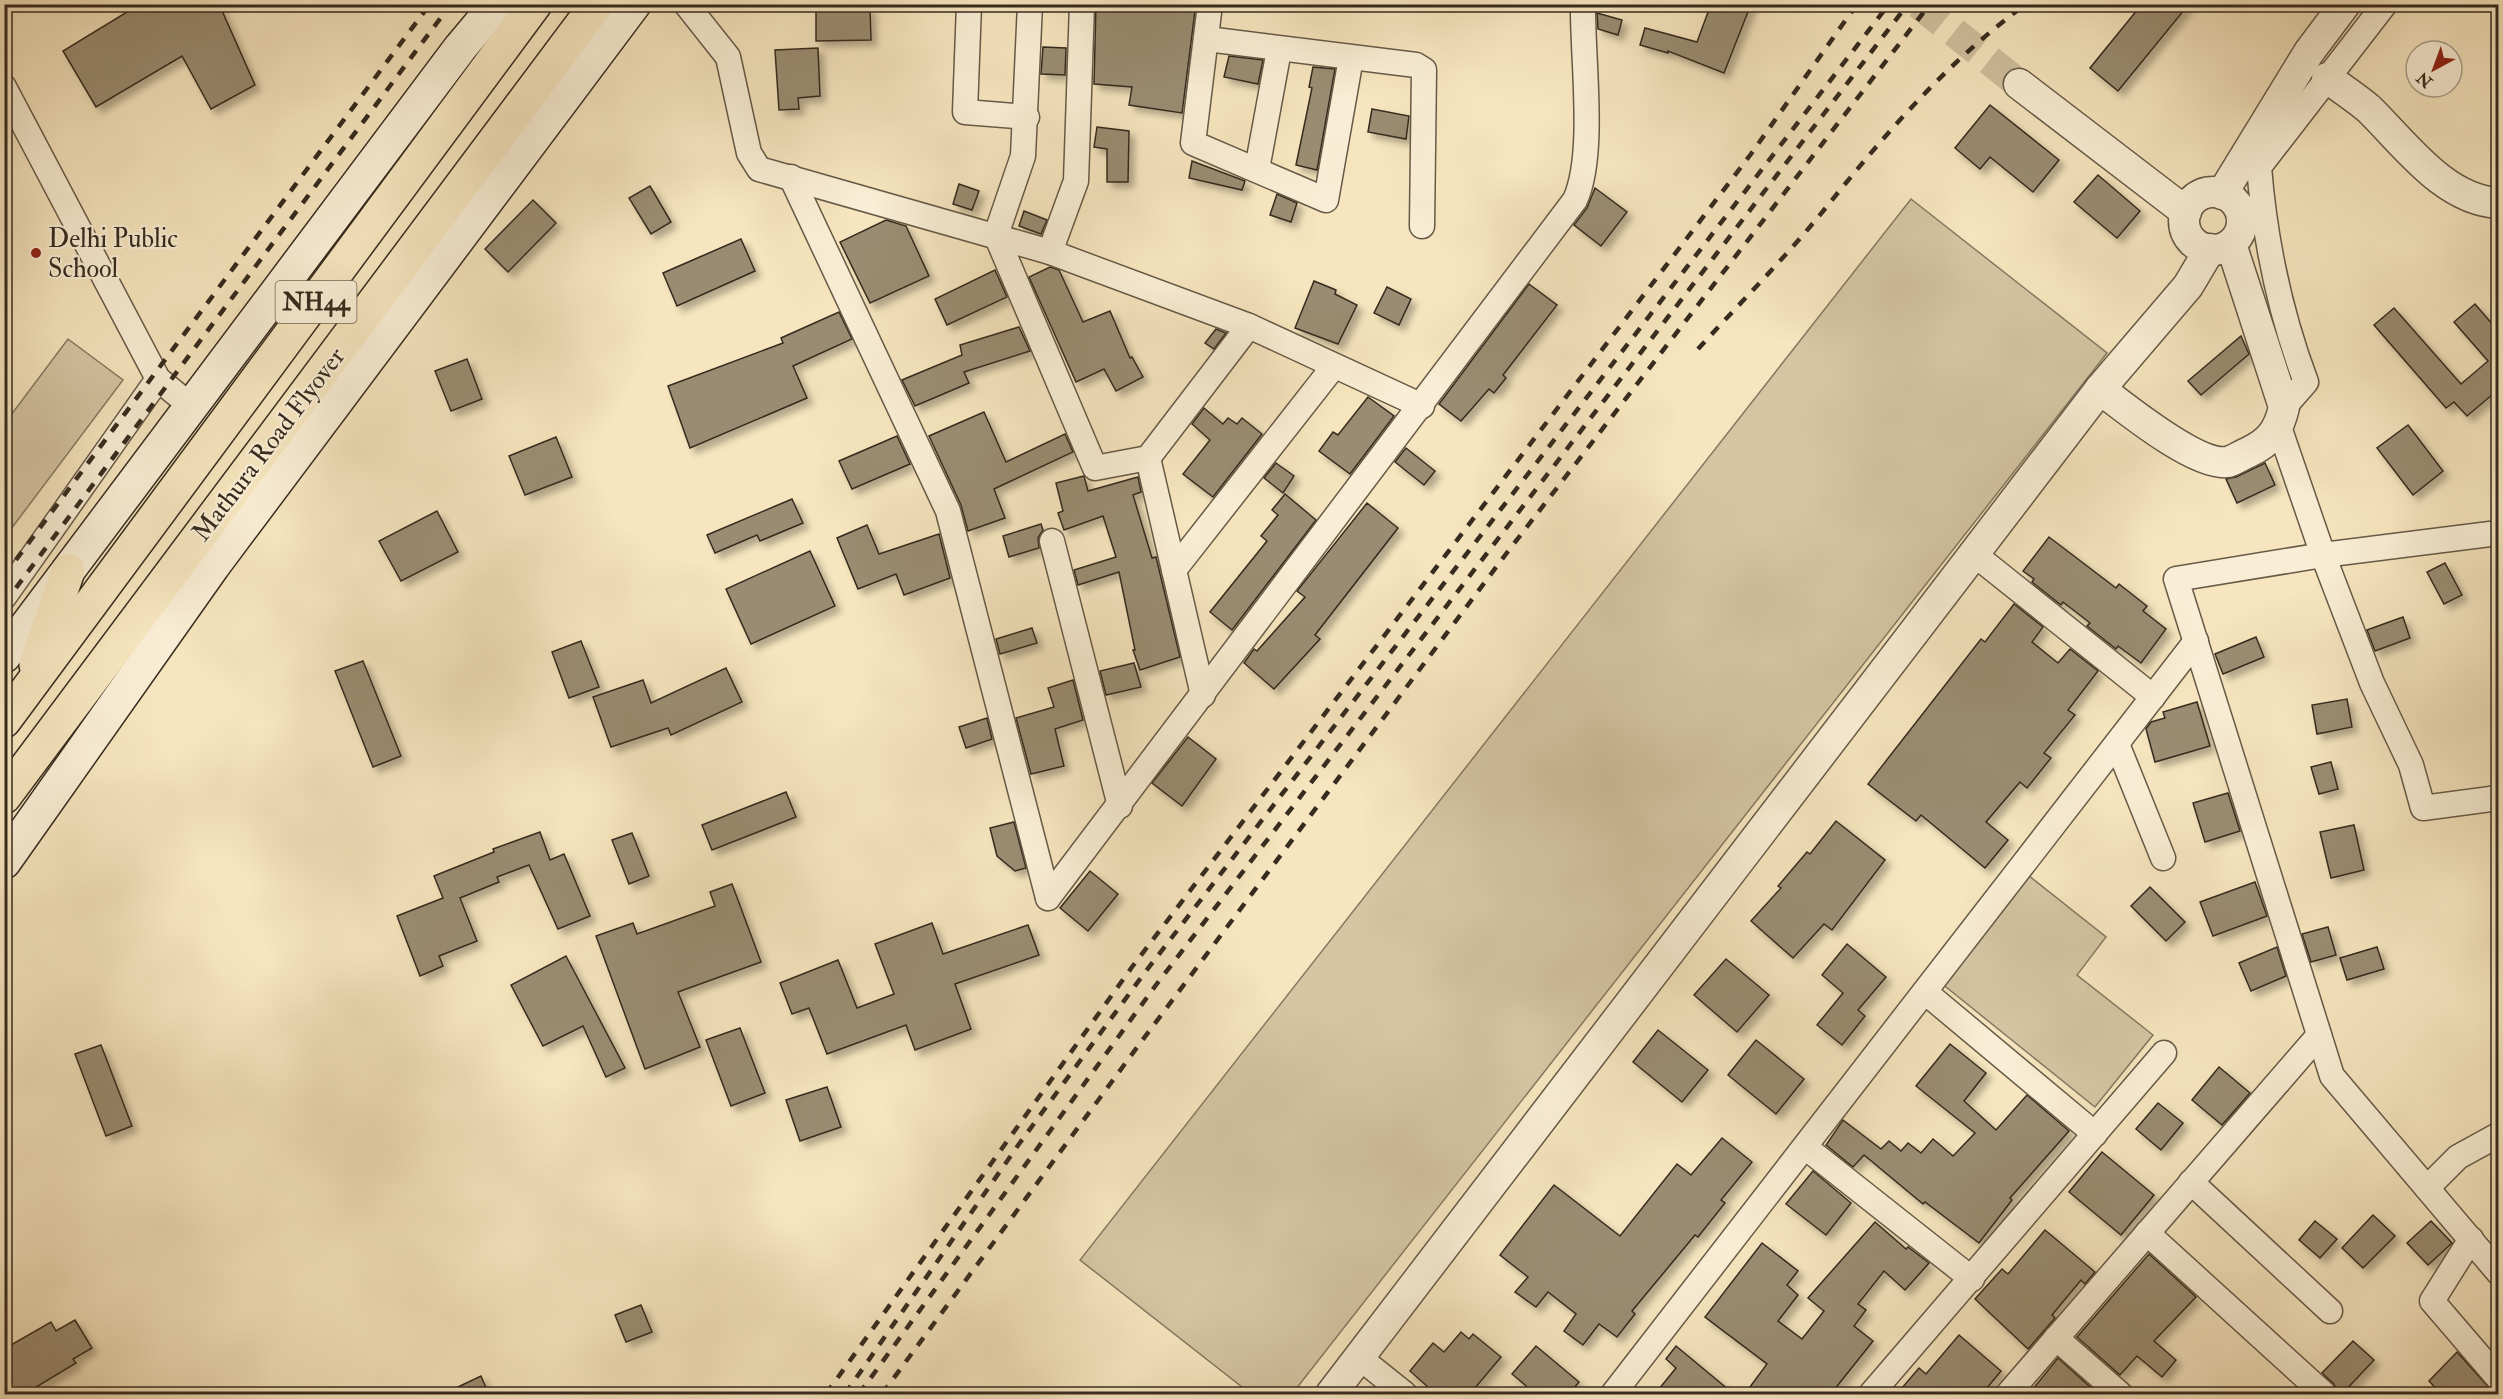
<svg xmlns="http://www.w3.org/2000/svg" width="2503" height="1399" viewBox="0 0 2503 1399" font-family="'IM FELL Double Pica',serif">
  <defs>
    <filter id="shadow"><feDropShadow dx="5.5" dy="5.5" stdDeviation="3" flood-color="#0004"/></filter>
  </defs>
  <rect width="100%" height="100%" fill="#f6e5be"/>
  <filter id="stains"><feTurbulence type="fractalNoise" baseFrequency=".00333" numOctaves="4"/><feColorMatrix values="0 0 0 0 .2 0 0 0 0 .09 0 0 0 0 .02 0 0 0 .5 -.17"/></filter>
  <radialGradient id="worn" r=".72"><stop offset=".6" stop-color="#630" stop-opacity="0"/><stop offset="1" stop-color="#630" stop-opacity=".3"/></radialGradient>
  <!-- green -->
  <g fill="#d5c5a3" stroke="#867861" stroke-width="1.5">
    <polygon points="1911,199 2107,353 1292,1394 1251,1394 1080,1260"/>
    <polygon points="68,339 123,380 5,537 5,423"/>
    <polygon points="2028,875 2106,937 2077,975 2153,1035 2095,1107 1941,983"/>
  </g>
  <!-- building -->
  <g fill="#9a8c72" stroke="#362b1f" stroke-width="1.5" filter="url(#shadow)">
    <polygon points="140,4 219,4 255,85 211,109 182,56 96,107 63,51"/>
    <polygon points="1096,4 1147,4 1195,11 1182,113 1129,105 1132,87 1094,84"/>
    <polygon points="1711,4 1751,4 1724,73 1668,51 1668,53 1640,45 1645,28 1697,42"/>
    <polygon points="2142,4 2189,4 2118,91 2090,68"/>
    <polygon points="870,8 871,40 816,41 816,9"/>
    <polygon points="1597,13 1622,20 1618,35 1598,29"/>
    <polygon points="1043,47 1066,48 1065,75 1041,74"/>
    <polygon points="818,48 820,96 798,98 799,109 779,110 775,50"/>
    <polygon points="1229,56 1263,60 1258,84 1224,77"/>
    <polygon points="1313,67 1335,69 1317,170 1296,165 1312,88 1309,87"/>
    <polygon points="1990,105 2059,160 2033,192 1990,157 1980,169 1955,148"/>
    <polygon points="1372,109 1409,116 1406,139 1368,132"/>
    <polygon points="1097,127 1129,131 1128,182 1107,182 1107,149 1094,147"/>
    <polygon points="1192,161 1245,181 1242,190 1189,178"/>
    <polygon points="2098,175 2140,211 2117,238 2074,202"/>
    <polygon points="959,184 979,191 972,210 953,204"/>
    <polygon points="650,186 671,222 651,234 629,198"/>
    <polygon points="1595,188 1627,212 1601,246 1574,225 1587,208"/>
    <polygon points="1277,194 1297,203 1291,222 1270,215"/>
    <polygon points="533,200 556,223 508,272 485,249"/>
    <polygon points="1024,211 1047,220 1041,234 1019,226"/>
    <polygon points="886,220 906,226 929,276 870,303 840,242"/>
    <polygon points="741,239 755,271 677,306 663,273"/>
    <polygon points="1050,267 1059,270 1083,322 1110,311 1130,358 1132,357 1143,377 1116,391 1104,369 1076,382 1029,277"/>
    <polygon points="995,270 1007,297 947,325 935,299"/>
    <polygon points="1314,281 1336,290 1335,294 1357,305 1338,344 1295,328"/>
    <polygon points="1529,284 1557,305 1503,375 1506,378 1494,393 1489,389 1461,421 1439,404"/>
    <polygon points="1387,287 1411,299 1399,325 1374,313"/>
    <polygon points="2475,304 2499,332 2499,389 2467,416 2454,402 2446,408 2374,325 2394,308 2461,384 2488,361 2454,322"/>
    <polygon points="839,312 852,339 793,366 807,398 690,448 668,386 783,343 781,338"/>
    <polygon points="1019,327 1030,351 964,372 969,383 915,406 902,380 962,355 960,345"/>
    <polygon points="1216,329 1226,333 1214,349 1205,343"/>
    <polygon points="2241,336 2249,354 2201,395 2188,381"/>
    <polygon points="467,359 482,399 451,411 435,371"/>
    <polygon points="1368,397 1394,416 1350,474 1319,451 1333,432 1338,435"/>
    <polygon points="1204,408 1223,424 1228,418 1237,424 1242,418 1262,434 1213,497 1183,474 1210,440 1192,424"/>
    <polygon points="984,412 1006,462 1065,434 1073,452 994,489 1005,518 968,531 961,505 929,436"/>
    <polygon points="2408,425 2443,471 2413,495 2377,448"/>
    <polygon points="897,436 910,464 852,489 839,461"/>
    <polygon points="556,437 572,477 525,495 509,456"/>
    <polygon points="1406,448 1435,471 1424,485 1395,462"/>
    <polygon points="1276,463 1294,476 1283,493 1264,478"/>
    <polygon points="2265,463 2275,485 2237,503 2226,479 2236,477"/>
    <polygon points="1084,476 1088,491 1138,477 1141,492 1133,495 1152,558 1156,557 1180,657 1140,670 1133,650 1135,650 1119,572 1078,585 1074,570 1116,557 1103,516 1064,530 1058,513 1063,511 1056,483"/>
    <polygon points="1285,494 1316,520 1232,630 1210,612 1267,541 1261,536 1278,515 1272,510"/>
    <polygon points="792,499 803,523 760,541 757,535 715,553 707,535"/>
    <polygon points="1367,503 1398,528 1315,635 1320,639 1274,689 1244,663 1254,649 1257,651 1305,597 1297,591"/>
    <polygon points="437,511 458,552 401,581 379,541"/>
    <polygon points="1041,524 1043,530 1038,538 1039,548 1009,557 1003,536"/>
    <polygon points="867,525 879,554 939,534 950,578 904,595 896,574 858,589 837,538"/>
    <polygon points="2049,537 2116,588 2119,584 2147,606 2143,611 2166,629 2141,663 2118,646 2116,649 2087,626 2090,623 2063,602 2061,605 2032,582 2034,579 2023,571"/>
    <polygon points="810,551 835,606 751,644 726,589"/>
    <polygon points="2445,563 2462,595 2444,604 2427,572"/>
    <polygon points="2014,604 2043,627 2032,642 2058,663 2070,649 2098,671 2068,710 2075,715 2044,753 2051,758 2027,788 2020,782 1986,822 2008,840 1985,868 1921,815 1916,821 1868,784 1981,639 1985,642"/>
    <polygon points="2403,617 2410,638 2375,651 2367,630"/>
    <polygon points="1032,628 1037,643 1000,654 996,639"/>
    <polygon points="2256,637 2264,657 2223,674 2215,654"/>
    <polygon points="581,641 599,687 569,698 552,652"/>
    <polygon points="363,661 401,756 373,767 335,671"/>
    <polygon points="1134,663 1141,687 1106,695 1100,671"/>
    <polygon points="726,668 742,702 671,735 668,728 611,747 593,697 643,680 651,703"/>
    <polygon points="1073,680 1083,720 1055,729 1064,766 1031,774 1016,718 1054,707 1048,688"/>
    <polygon points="2347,699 2352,727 2317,734 2312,705"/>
    <polygon points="2197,702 2210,746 2155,762 2146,729 2151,722 2165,718 2163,712"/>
    <polygon points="987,718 992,739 966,748 959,727"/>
    <polygon points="1188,737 1216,759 1182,806 1152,783"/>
    <polygon points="2331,762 2338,789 2319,794 2311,767"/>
    <polygon points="786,792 796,817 712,850 702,825"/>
    <polygon points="2228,793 2240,831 2205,842 2193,803"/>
    <polygon points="1836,821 1885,860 1832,930 1824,924 1793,958 1751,921 1781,888 1778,886 1807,852 1810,854"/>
    <polygon points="1014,822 1026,868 1015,871 997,856 990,828"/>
    <polygon points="2354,825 2364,870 2331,878 2320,832"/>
    <polygon points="540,832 550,860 564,854 590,916 558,929 529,865 497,877 499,882 460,898 477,941 439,956 443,966 420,976 397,916 443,898 434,876 494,852 493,849"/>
    <polygon points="632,833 649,876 629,884 612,840"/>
    <polygon points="1090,871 1118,894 1088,931 1060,908"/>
    <polygon points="2255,882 2267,916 2213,936 2200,902"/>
    <polygon points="732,884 761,962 678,992 700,1047 645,1069 596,936 633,923 637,934 715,906 710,892"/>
    <polygon points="2150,887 2185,922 2166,941 2131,906"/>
    <polygon points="932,923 943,954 1028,925 1039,955 955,984 971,1029 915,1050 906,1025 827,1054 809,1008 792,1014 780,983 838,960 857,1008 894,994 875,944"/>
    <polygon points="2328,927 2336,955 2311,962 2302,934"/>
    <polygon points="1847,944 1886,977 1858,1010 1865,1016 1842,1045 1817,1025 1843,993 1822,975"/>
    <polygon points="2277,947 2286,976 2251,991 2239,963"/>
    <polygon points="2377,947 2384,969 2347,980 2340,958"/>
    <polygon points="566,956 625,1068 606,1077 583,1026 543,1046 511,985"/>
    <polygon points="1726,959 1769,995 1737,1032 1694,995"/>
    <polygon points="740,1028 765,1093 731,1106 706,1040"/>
    <polygon points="1658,1030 1708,1070 1682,1102 1633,1062"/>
    <polygon points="1756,1040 1804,1079 1776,1114 1728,1075"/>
    <polygon points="1950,1044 1986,1073 1964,1101 1996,1130 2027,1095 2069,1131 2010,1198 2012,1200 1979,1243 1925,1202 1923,1204 1864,1155 1853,1167 1826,1145 1843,1120 1881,1149 1889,1141 1901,1151 1908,1143 1921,1153 1933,1139 1953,1156 1975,1133 1916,1086"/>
    <polygon points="101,1045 132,1126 106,1136 75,1054"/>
    <polygon points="2219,1067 2250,1093 2222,1125 2192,1100"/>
    <polygon points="827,1087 841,1127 800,1141 786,1100"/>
    <polygon points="2158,1103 2183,1123 2161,1150 2136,1129"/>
    <polygon points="1722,1138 1752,1162 1721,1200 1725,1203 1698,1237 1695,1235 1632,1311 1635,1314 1617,1337 1599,1324 1583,1345 1564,1331 1576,1314 1548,1292 1536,1307 1515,1292 1528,1277 1500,1255 1554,1185 1620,1236 1677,1164 1691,1175"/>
    <polygon points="2102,1152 2154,1195 2121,1235 2069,1192"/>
    <polygon points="1813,1171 1851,1203 1826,1235 1786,1204"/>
    <polygon points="2373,1215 2395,1236 2363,1268 2342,1248"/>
    <polygon points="2315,1221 2337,1239 2320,1258 2299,1240"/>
    <polygon points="2431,1221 2452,1243 2428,1265 2407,1243"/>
    <polygon points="1875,1222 1906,1249 1908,1247 1929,1263 1905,1290 1884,1271 1858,1304 1866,1310 1854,1326 1873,1341 1830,1395 1744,1395 1767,1364 1705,1317 1762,1243 1798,1271 1787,1285 1798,1295 1778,1321 1802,1339 1824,1311 1808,1298"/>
    <polygon points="2045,1230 2095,1272 2085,1284 2081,1280 2052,1315 2055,1318 2028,1349 1975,1299 2002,1269 2008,1274"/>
    <polygon points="2149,1254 2196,1297 2154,1341 2176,1360 2162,1377 2137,1356 2120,1375 2077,1337"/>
    <polygon points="641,1305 652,1332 626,1342 615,1315"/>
    <polygon points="75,1320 92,1348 73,1359 76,1363 23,1395 4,1395 4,1349 51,1322 56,1331"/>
    <polygon points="1461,1332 1469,1339 1473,1334 1501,1357 1469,1395 1437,1395 1410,1371 1433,1343 1444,1352"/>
    <polygon points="1959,1335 2001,1371 1981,1395 1896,1395 1919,1368 1926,1374"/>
    <polygon points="2353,1341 2374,1360 2341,1395 2338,1395 2334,1384 2322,1373"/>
    <polygon points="1536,1346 1579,1382 1568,1395 1537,1395 1512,1374"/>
    <polygon points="1676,1346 1735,1395 1654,1395 1676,1368 1666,1359"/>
    <polygon points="2457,1352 2492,1391 2488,1395 2442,1395 2429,1381"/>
    <polygon points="2058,1358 2099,1395 2028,1395"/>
    <polygon points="481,1376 489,1395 441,1395"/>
  </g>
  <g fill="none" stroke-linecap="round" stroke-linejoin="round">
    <!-- tertiary-tunnel -->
    <polyline stroke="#d0c09e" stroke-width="30" stroke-dasharray="30 15" stroke-linecap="butt" points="1919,4 2019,84"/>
    <!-- minor casing -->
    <g stroke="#665a47" stroke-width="27">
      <g id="minor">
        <polyline points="686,4 728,57 749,153 759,169 1050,252 1249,326 1422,406"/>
        <polyline points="969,4 965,112 1027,117"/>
        <polyline points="1030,4 1023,156 996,235 1095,468 1148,458 1249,326"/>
        <polyline points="1210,4 1193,143 1326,200 1351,58"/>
        <polyline points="1207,39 1416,65 1424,70 1422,226"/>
        <polyline points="4,87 158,379 191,406"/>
        <polyline points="1257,169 1279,50"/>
        <polyline points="791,177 948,511 1048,898"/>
        <polyline points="1050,252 1076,181 1082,4"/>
        <path d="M2284 407 2306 382C2280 313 2265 241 2259 167L2385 4"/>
        <polyline points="2279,427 2323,555 2372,683 2411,765 2423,808 2498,798"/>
        <polyline points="1148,458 1203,695"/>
        <polyline points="2498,533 2323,555 2176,579 2332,1076 2498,1272"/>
        <polyline points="1052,541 1120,806"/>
        <polyline points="1974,554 2153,697"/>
        <polyline points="1174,570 1334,366"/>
        <polyline points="4,597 158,379"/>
        <polyline points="2117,744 2163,858"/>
        <path d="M1048 898 1575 200C1596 154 1582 57 1583 4"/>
        <polyline points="1925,992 2095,1134"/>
        <polyline points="1805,1147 1972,1279"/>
        <polyline points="2191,1182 2330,1311"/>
        <polyline points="2427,1188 2458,1157 2498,1135"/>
        <polyline points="2147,1233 2324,1394"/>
        <polyline points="2471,1239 2432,1301 2498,1378"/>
        <polyline points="2056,1338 2120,1394"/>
        <polyline points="1360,1358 1405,1394"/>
        <polyline points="1613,1394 2196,641"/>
        <polyline points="1871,1394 2164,1053"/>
        <polyline points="2008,1394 2319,1035"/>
      </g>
    </g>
    <!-- tertiary casing -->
    <g stroke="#665a47" stroke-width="33">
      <g id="tertiary">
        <path d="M2327 78C2341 88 2356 98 2369 109 2405 144 2444 200 2498 203"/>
        <polyline points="2019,84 2186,212"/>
        <circle cx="2213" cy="221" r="29"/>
        <polyline points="2222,194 2309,52 2345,4"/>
        <polyline points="2100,389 2188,286 2210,249"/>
        <path d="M1331 1394 2100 389C2125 408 2197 467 2228 462 2234 460 2242 455 2249 452 2270 442 2279 430 2284 407L2231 244"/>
      </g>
    </g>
    <!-- secondary casing -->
    <g stroke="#362b1f" stroke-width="36">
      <g id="secondary">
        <polyline points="4,656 460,48 497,4"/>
        <polyline points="4,862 213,566 634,4"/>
      </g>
    </g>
    <!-- trunk casing -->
    <g stroke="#362b1f" stroke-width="36">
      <g id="trunk">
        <polyline points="36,665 68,571"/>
        <polyline points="4,721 535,4"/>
        <polyline points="4,797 597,4"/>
      </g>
    </g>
    <!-- minor -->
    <use href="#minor" stroke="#f9eed5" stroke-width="24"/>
    <!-- tertiary -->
    <use href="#tertiary" stroke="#f9eed5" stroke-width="30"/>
    <!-- secondary -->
    <use href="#secondary" stroke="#f9eed5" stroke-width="33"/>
    <!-- trunk -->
    <use href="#trunk" stroke="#f6e5be" stroke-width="33"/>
    <!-- rail -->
    <g stroke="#362b1f" stroke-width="4.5" stroke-dasharray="10 10" stroke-linecap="butt">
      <path d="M1698 349C1740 303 1785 258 1824 210 1885 134 1947 62 2026 4"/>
      <polyline points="4,576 430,4"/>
      <polyline points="4,604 451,4"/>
      <polyline points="826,1394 1132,967 1751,154 1857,4"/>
      <polyline points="845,1394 1019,1144 1143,975 1889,4"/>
      <polyline points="859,1394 1156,985 1908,4"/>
      <polyline points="882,1394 1141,1042 1506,554 1930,4"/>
    </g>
  </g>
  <!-- markers -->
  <circle fill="#8f2418" stroke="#f9eed5" stroke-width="2" cx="36" cy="253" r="6"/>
  <g text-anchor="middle" stroke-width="4.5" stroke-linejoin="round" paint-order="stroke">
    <!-- shield labels -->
    <rect fill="#f9eed5" stroke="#706656" stroke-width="1.5" x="275.5" y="281" width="81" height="42" rx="4.5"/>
    <g font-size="24" font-weight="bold" fill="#362b1f">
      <text x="316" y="310">NH44</text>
    </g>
    <!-- poi labels -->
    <g font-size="26" fill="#362b1f" stroke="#f9eed5" text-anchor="start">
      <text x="48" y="247">Delhi Public<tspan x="48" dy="30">School</tspan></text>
    </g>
    <!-- street labels -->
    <g font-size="26" fill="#362b1f" stroke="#f9eed5">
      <text transform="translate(268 444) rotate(-53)" y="9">Mathura Road Flyover</text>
    </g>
  </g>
  <!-- margin -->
  <rect width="2503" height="1399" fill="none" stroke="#f6e5be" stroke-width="24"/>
  <rect x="6" y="6" width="2491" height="1387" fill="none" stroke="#362b1f" stroke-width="3"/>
  <rect x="12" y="12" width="2479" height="1375" fill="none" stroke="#362b1f" stroke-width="1.5"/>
  <!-- north arrow -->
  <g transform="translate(2434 69) rotate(221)"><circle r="28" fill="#f9eed5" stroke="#aba08c" stroke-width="1.5"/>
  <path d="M0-4.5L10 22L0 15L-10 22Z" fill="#8f2418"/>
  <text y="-9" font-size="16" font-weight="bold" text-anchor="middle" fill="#362b1f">N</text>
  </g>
  <rect width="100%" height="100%" filter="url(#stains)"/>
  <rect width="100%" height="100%" fill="url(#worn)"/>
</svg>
